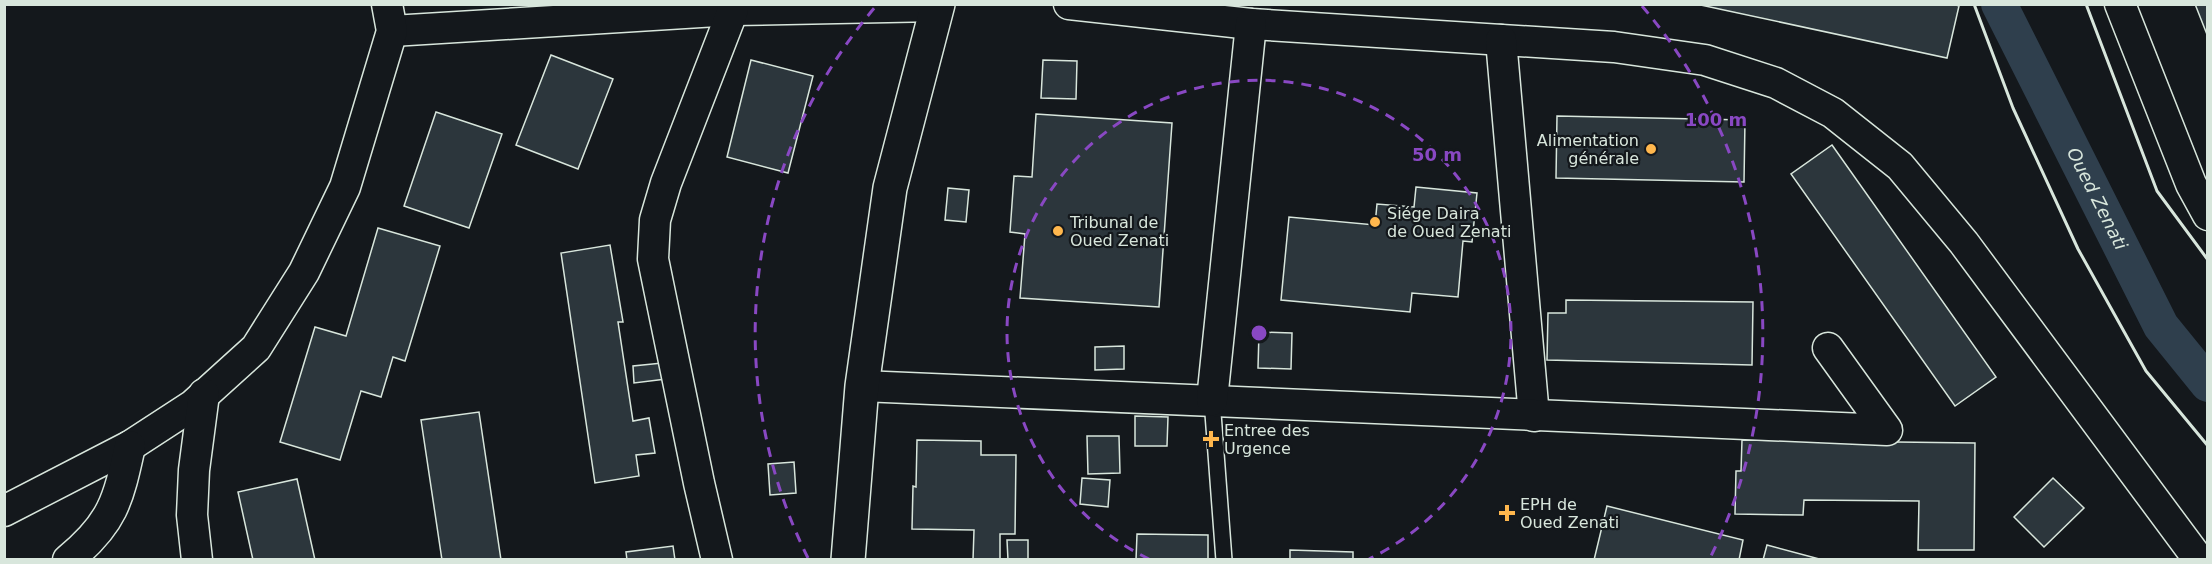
<svg xmlns="http://www.w3.org/2000/svg" width="2212" height="564" viewBox="0 0 2212 564" font-family="'DejaVu Sans',sans-serif">
  <rect width="100%" height="100%" fill="#14181c"/>
  <g fill="none" stroke-linecap="round" stroke-linejoin="round">
    <!-- canal -->
    <path stroke="#2f3f4d" stroke-width="36" id="s1" d="M1999 4 2161 326 2208 384"/>
  </g>
  <!-- building -->
  <g fill="#2c363c" stroke="#d8e6dc" stroke-width="1.5">
    <polygon points="1696,4 1953,4 1959,6 1947,58"/>
    <polygon points="2195,4 2208,4 2208,37"/>
    <polygon points="551,55 613,79 578,169 516,145"/>
    <polygon points="751,60 813,76 788,173 727,157"/>
    <polygon points="1043,60 1077,61 1076,99 1041,98"/>
    <polygon points="436,112 502,134 469,228 404,206"/>
    <polygon points="1036,114 1172,123 1159,307 1020,298 1025,234 1010,232 1014,176 1032,177"/>
    <polygon points="1557,116 1745,120 1744,182 1556,178"/>
    <polygon points="1832,145 1996,377 1955,406 1791,174"/>
    <polygon points="1416,187 1477,193 1472,242 1463,241 1458,297 1412,293 1410,312 1281,300 1289,217 1375,225 1377,204 1414,207"/>
    <polygon points="948,188 969,190 966,222 945,220"/>
    <polygon points="378,228 440,246 405,361 393,357 381,397 361,391 340,460 280,442 315,327 346,336"/>
    <polygon points="610,245 623,322 618,322 633,421 649,418 655,453 636,455 639,476 595,483 561,253"/>
    <polygon points="1566,300 1753,302 1752,365 1547,360 1548,313 1566,313"/>
    <polygon points="1259,332 1292,333 1291,369 1258,368"/>
    <polygon points="1124,346 1124,369 1095,370 1095,347"/>
    <polygon points="672,362 674,378 634,383 633,366"/>
    <polygon points="479,412 501,560 442,560 421,420"/>
    <polygon points="1135,416 1168,417 1167,446 1135,446"/>
    <polygon points="1087,436 1119,436 1120,473 1088,474"/>
    <polygon points="917,440 981,441 981,455 1016,455 1015,534 1000,534 1000,560 973,560 974,530 912,529 913,486 916,487"/>
    <polygon points="1742,440 1975,443 1974,550 1918,550 1919,501 1804,500 1803,515 1735,514 1736,471 1741,471"/>
    <polygon points="794,462 796,493 770,495 768,464"/>
    <polygon points="1082,478 1110,480 1108,507 1080,504"/>
    <polygon points="2053,478 2084,508 2044,547 2014,517"/>
    <polygon points="297,479 315,560 253,560 238,492"/>
    <polygon points="1607,506 1743,540 1739,560 1594,560"/>
    <polygon points="1137,534 1208,535 1208,560 1136,560"/>
    <polygon points="1007,540 1028,540 1028,560 1008,560"/>
    <polygon points="1767,545 1823,560 1763,560"/>
    <polygon points="673,546 675,560 627,560 626,552"/>
    <polygon points="1290,550 1353,552 1353,560 1290,560"/>
  </g>
  <g fill="none" stroke-linecap="round" stroke-linejoin="round">
    <!-- lane casing -->
    <g stroke="#d8e6dc" stroke-width="18">
      <polyline id="lane" points="1212,400 1224,560"/>
    </g>
    <!-- street casing -->
    <g stroke="#d8e6dc" stroke-width="33">
      <g id="street">
        <polyline points="1069,4 1251,24 1614,47 1705,60 1776,83 1833,113 1900,166 1964,243 2199,560"/>
        <polyline points="2120,4 2191,184 2208,215"/>
        <polyline points="392,31 733,10 938,6"/>
        <polyline points="1501,40 1534,416"/>
        <polyline points="862,386 1887,430 1828,348"/>
        <polyline points="1212,400 1251,24"/>
        <polyline points="4,511 130,446 193,405 256,348 304,272 345,187 392,31 387,4"/>
        <path d="M68 560C113 523 118 501 130 446"/>
        <polyline points="197,560 192,515 194,470 204,394"/>
        <polyline points="717,560 699,483 653,259 655,220 666,183 733,10 733,4"/>
      </g>
    </g>
    <!-- secondary casing -->
    <g stroke="#d8e6dc" stroke-width="36">
      <polyline id="secondary" points="848,560 862,386 890,188 938,4"/>
    </g>
    <!-- lane -->
    <use href="#lane" stroke="#14181c" stroke-width="15"/>
    <!-- street -->
    <use href="#street" stroke="#14181c" stroke-width="30"/>
    <!-- secondary -->
    <use href="#secondary" stroke="#14181c" stroke-width="33"/>
    <!-- wall -->
    <g stroke="#d8e6dc" stroke-width="3">
      <polyline points="1974,4 2013,108 2078,249 2146,371 2208,446"/>
      <polyline points="2086,4 2157,191 2208,260"/>
    </g>
  </g>
  <!-- distance rings -->
  <g fill="none" stroke="#8948c3" stroke-width="3" stroke-dasharray="10 8">
    <path d="M1149 559A252 252 0 1 1 1369 559"/>
    <path d="M808 558A504 504 0 0 1 876 6M1642 6A504 504 0 0 1 1710 558"/>
  </g>
  <!-- markers -->
  <g fill="#ffb74d" stroke="#14181c" stroke-width="2">
    <circle cx="1651" cy="149" r="6"/>
    <circle cx="1375" cy="222" r="6"/>
    <circle cx="1058" cy="231" r="6"/>
    <path d="M1208 430h6v6h6v6h-6v6h-6v-6h-6v-6h6z"/>
    <path d="M1504 504h6v6h6v6h-6v6h-6v-6h-6v-6h6z"/>
  </g>
  <g text-anchor="middle" stroke-width="4.5" stroke-linejoin="round" paint-order="stroke">
    <!-- poi labels -->
    <g font-size="16" fill="#d8e6dc" stroke="#14181c" text-anchor="start">
      <text x="1639" y="146" text-anchor="end">Alimentation<tspan x="1639" dy="18">générale</tspan></text>
      <text x="1387" y="219">Siége Daira<tspan x="1387" dy="18">de Oued Zenati</tspan></text>
      <text x="1070" y="228">Tribunal de<tspan x="1070" dy="18">Oued Zenati</tspan></text>
      <text x="1224" y="436">Entree des<tspan x="1224" dy="18">Urgence</tspan></text>
      <text x="1520" y="510">EPH de<tspan x="1520" dy="18">Oued Zenati</tspan></text>
    </g>
    <!-- water labels -->
    <g font-size="18" font-style="italic" fill="#d8e6dc" stroke="#14181c">
      <text dy="6" stroke="none"><textPath href="#s1" startOffset="218">Oued Zenati</textPath></text>
    </g>
  </g>
  <circle cx="1259" cy="333" r="9" fill="#8948c3" stroke="#14181c" stroke-width="3"/>
  <g font-size="18" text-anchor="middle" font-weight="bold" fill="#8948c3" stroke="#14181c" stroke-width="4.5" stroke-linejoin="round" paint-order="stroke">
    <text x="1716" y="126">100 m</text>
    <text x="1437" y="161">50 m</text>
  </g>
  <!-- border -->
  <rect width="2212" height="564" fill="none" stroke="#d8e6dc" stroke-width="12"/>
</svg>
